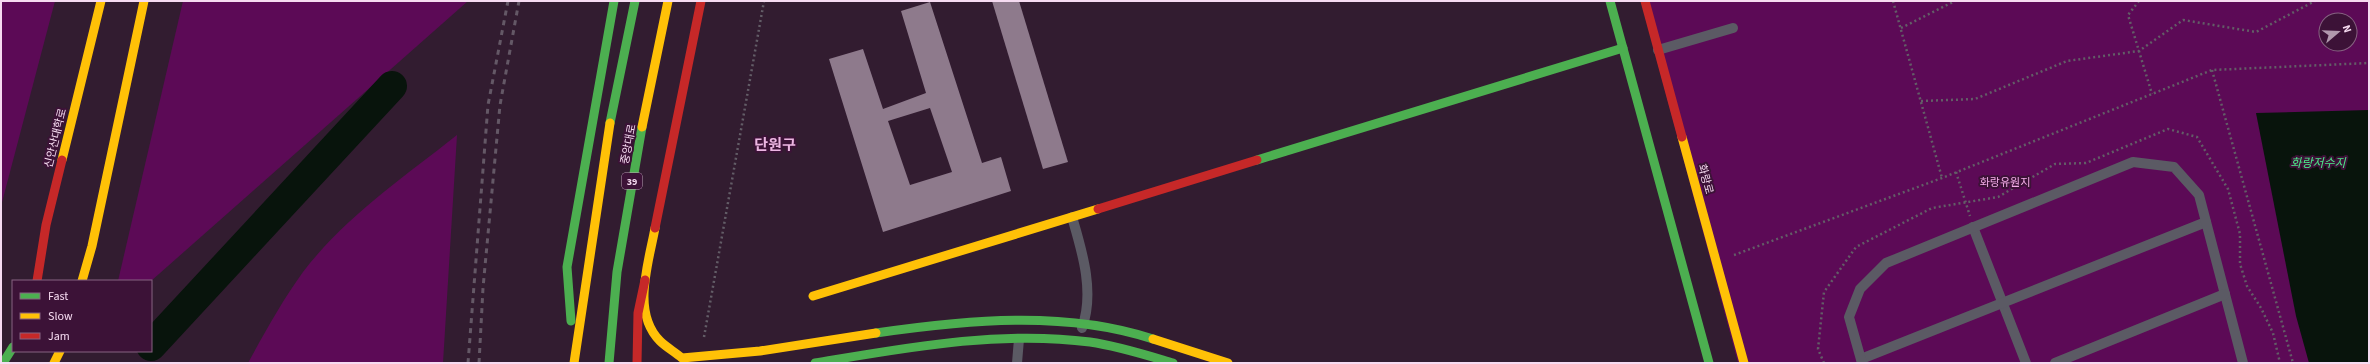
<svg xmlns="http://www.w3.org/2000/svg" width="2370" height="364" viewBox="0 0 2370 364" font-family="'Source Sans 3','Noto Sans KR',sans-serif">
  <rect width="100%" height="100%" fill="#321c30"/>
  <!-- green -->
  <g fill="#5c0a56" fill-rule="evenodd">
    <polygon points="1,1 55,1 1,206"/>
    <polygon points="183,1 468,1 151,281 118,281"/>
    <path d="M1641 1H2369V363H1738ZM2326 20H2350V44H2326Z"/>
    <path d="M457 135 443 363H248C265 332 282 301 303 272 345 217 404 177 457 135Z"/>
  </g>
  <!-- water -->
  <polygon fill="#08140c" points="2369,110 2369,363 2309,363 2296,316 2256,113"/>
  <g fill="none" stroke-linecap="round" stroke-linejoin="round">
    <!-- river -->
    <polyline stroke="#08140c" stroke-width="30" points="151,346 392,86"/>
  </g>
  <!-- building -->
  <g fill="#8e7a8c" fill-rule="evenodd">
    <polygon points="992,1 1019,1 1068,162 1043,169"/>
    <path d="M930 2 982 163 1001 157 1011 191 883 232 829 59 863 49 883 109 926 93 901 11ZM930 108 952 172 910 185 888 121Z"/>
  </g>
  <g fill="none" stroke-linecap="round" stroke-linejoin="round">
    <!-- path -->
    <g stroke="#635d67" stroke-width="2.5" stroke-dasharray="2 3" stroke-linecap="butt">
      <polyline points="1893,1 1942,178"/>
      <polyline points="2139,1 2128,15 2152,94"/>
      <polyline points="1901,28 1955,1"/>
      <polyline points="2212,70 2293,363"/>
      <polyline points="1921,101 1975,99 2067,61 2139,51 2183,20 2256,32 2315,1"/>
      <polyline points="1956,172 1970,216"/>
      <polyline points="1734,255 1942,178 2212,70 2369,63"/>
      <polyline points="704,337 764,1"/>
      <polyline points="1824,363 1818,349 1824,292 1856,247 1932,208 1998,197 2055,164 2086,163 2168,129 2197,137 2228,189 2240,234 2240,264 2247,286 2261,308 2273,333 2280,363"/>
    </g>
    <!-- lane -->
    <g stroke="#5b5a64" stroke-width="10">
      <polyline points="1658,50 1733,28"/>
      <path d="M1072 217C1082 251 1095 292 1082 328"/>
      <polyline points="1973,227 2026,363"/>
      <polyline points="1861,359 2206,222"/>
      <polyline points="1017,363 1019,339"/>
      <polyline points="1862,363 1849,317 1860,289 1886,263 2133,162 2174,167 2199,195 2243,363"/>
      <polyline points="2055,363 2225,294"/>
    </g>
    <!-- fast -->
    <g stroke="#4caf50" stroke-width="9">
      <polyline points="1610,1 1709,363"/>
      <polyline points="610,123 635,1"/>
      <polyline points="1257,160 1623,48"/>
      <polyline points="571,321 567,267 614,1"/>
      <path d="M876 333C966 320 1065 310 1153 339"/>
      <polyline points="3,363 13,347"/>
      <polyline points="609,363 617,272 642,127"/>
      <path d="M815 363C905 348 999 330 1090 342 1118 346 1146 355 1173 363"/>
    </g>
    <!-- slow -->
    <g stroke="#ffc107" stroke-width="9">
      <polyline points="642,127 668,1"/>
      <polyline points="1682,137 1744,363"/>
      <polyline points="62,160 101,1"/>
      <path d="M655 228C649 262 631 312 660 341 666 347 675 352 682 358L760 351 876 333"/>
      <polyline points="82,281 92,246 144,1"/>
      <polyline points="813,296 1098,209"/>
      <polyline points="1153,339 1228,363"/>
      <polyline points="54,363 60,351"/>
      <polyline points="574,363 610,123"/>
    </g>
    <!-- jam -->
    <g stroke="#c62828" stroke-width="9">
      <polyline points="1645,1 1682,137"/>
      <polyline points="1098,209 1257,160"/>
      <polyline points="655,228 701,1"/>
      <polyline points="37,281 46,225 62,160"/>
      <polyline points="637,363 638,313 645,280"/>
    </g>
    <!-- rail -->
    <g stroke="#645866" stroke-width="3" stroke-dasharray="5 5" stroke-linecap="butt">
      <polyline points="468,363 488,105 508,1"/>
      <polyline points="479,363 483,288 500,105 519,1"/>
    </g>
  </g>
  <g text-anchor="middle" stroke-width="4" stroke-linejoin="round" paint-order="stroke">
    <!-- shield labels -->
    <rect fill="#3c1237" stroke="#be9fb9" stroke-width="1" x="622" y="173" width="20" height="16" rx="3"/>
    <g font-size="10" font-weight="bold" fill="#f6dbf1">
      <text x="632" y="185">39</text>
    </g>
    <!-- street labels -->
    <g font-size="11" fill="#f6dbf1" stroke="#3c1237">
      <text transform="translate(55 138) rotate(-76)" y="4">신안산대학로</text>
      <text transform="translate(628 144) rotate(-79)" y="4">중앙대로</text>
      <text transform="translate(1706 179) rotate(75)" y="4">화랑로</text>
    </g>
    <!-- park labels -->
    <g font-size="11" fill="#f6aeea" stroke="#3c1237">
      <text x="2005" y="186">화랑유원지</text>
    </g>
    <!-- water labels -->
    <g font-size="12" font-style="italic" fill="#4ceb8a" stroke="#3c1237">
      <text x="2318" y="167">화랑저수지</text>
    </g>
    <!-- district labels -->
    <g font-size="15" font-weight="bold" fill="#ecb6e2" stroke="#3c1237">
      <text x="775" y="150">단원구</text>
    </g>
  </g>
  <!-- border -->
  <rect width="2370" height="364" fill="none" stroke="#f6dbf1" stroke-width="4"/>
  <!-- legend -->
  <rect x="12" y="280" width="140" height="72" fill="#3c1237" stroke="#866281"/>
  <rect x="20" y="293" width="20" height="6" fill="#4caf50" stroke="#866281"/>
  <text x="48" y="300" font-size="12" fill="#f6dbf1">Fast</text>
  <rect x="20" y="313" width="20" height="6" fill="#ffc107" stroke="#866281"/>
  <text x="48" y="320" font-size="12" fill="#f6dbf1">Slow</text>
  <rect x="20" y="333" width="20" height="6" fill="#c62828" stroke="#866281"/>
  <text x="48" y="340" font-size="12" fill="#f6dbf1">Jam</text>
  <!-- north arrow -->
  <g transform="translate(2338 32) rotate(71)"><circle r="19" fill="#3c1237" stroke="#866281"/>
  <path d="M0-3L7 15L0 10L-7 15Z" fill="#b198ad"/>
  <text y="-6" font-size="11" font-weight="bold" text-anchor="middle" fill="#f6dbf1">N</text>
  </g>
</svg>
